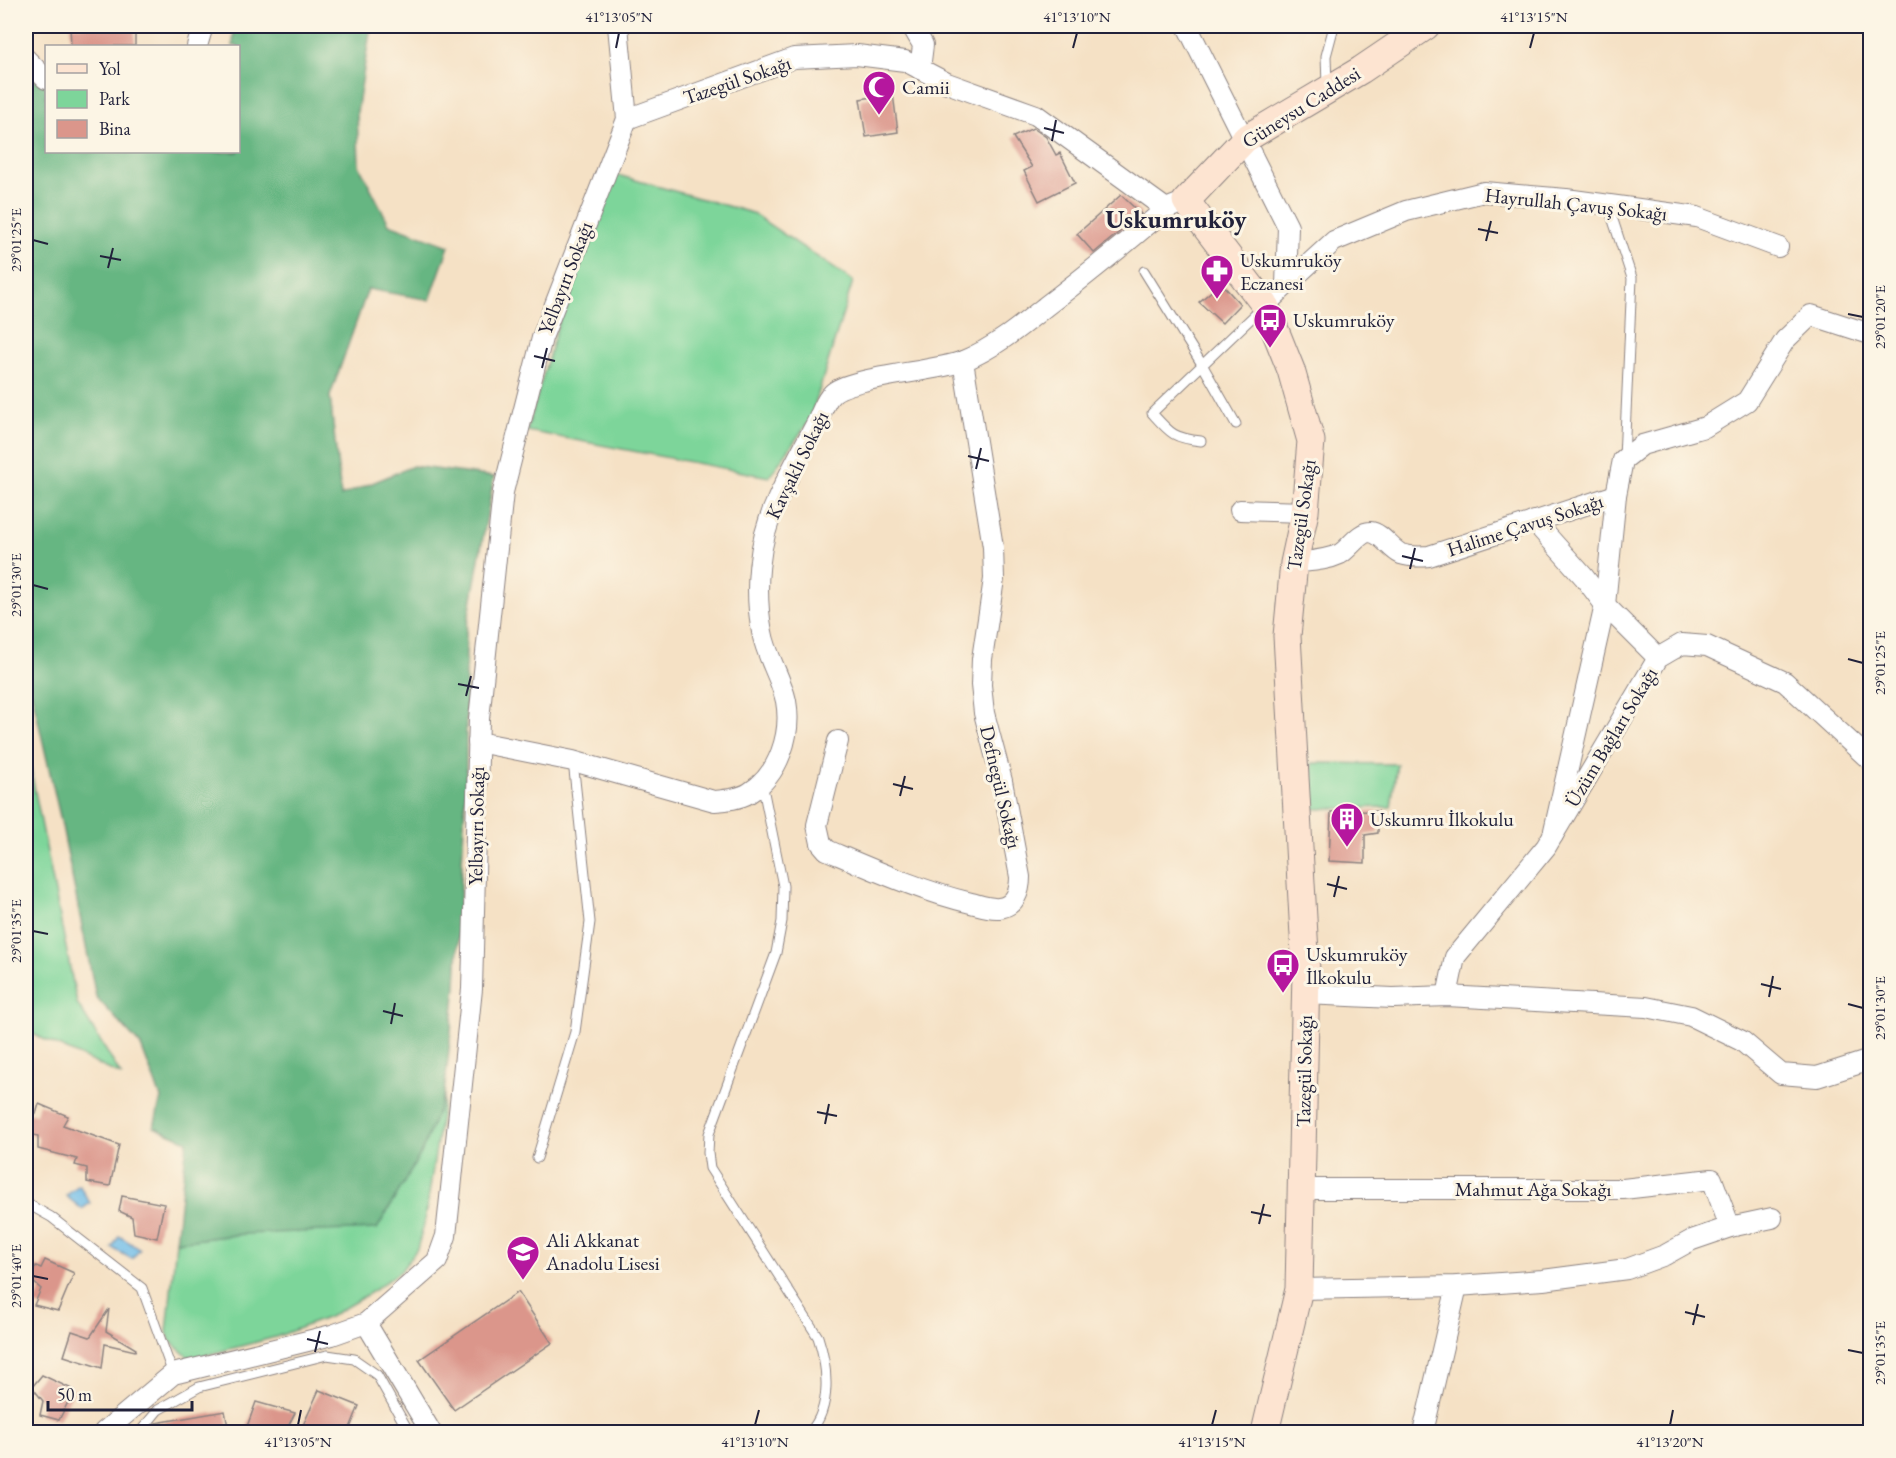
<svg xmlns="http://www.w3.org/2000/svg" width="1896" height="1458" viewBox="0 0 1896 1458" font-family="'EB Garamond',serif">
  <rect width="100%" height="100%" fill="#fcf5e5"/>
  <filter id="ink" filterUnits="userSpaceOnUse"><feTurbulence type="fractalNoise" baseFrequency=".0167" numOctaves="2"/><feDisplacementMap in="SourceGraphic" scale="12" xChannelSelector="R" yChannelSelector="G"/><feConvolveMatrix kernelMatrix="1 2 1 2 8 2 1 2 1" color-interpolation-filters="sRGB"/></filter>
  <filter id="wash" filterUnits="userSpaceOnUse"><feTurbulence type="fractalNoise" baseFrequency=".008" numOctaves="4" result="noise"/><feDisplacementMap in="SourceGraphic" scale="24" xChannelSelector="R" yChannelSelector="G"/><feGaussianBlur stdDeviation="1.35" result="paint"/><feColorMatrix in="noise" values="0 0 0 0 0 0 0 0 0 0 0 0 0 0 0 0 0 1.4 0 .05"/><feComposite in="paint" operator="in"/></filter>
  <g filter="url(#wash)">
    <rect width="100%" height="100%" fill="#f5e1c5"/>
    <!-- green -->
    <g fill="#7dd59a" stroke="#507c6a" stroke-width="1.5">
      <polygon points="614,174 752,213 853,281 810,420 769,477 527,431 563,307"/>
      <polygon points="26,746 77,1003 121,1075 26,1031"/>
      <polygon points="1312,763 1397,764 1391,807 1313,809"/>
      <polygon points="444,1095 425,1221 417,1249 401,1271 370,1293 329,1317 276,1337 199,1357 188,1357 170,1341 167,1332 176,1242 243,1234 421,1153"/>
    </g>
    <!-- forest -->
    <polygon fill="#66b682" stroke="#446c5e" stroke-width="1.5" points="234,26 371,26 357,112 359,165 389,224 449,246 430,300 368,289 330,396 341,496 413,466 494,477 466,631 466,783 456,986 444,1095 421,1153 377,1229 243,1234 176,1242 187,1141 154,1127 161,1098 141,1046 96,997 61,821 26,668 26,77 46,84 46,152 238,152 238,46 233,46"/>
    <!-- water -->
    <g fill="#6fbde9" stroke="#487092" stroke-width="1.5">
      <polygon points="79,1185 90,1203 82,1209 66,1196"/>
      <polygon points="119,1236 140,1249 132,1259 112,1248"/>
    </g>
    <g id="blocks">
      <!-- building -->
      <g fill="#db968b">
        <polygon points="70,26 135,26 135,46 71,46"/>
        <polygon points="893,94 898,132 866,137 860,99"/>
        <polygon points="1033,128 1046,137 1056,155 1060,153 1075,183 1039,201 1024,171 1032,167 1013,137"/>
        <polygon points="1121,195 1141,214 1094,253 1077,234"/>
        <polygon points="1221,283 1240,304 1222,323 1199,302"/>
        <polygon points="1378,811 1378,833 1365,835 1365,863 1329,861 1331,812"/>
        <polygon points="39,1104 68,1116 63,1125 119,1145 110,1186 87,1182 87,1168 75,1165 77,1159 38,1149 38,1136 26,1133 26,1127 29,1114 36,1114"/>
        <polygon points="122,1196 164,1204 157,1238 134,1233 132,1217 119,1211"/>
        <polygon points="45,1260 74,1273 58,1311 34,1305 41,1289 30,1279 36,1266 41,1268"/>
        <polygon points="518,1292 552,1343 454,1410 419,1360"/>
        <polygon points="109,1309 106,1331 136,1349 135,1351 105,1344 102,1368 64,1356 72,1331 90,1337"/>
        <polygon points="42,1375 74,1390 59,1420 40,1415 43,1401 32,1387"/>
        <polygon points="319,1390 359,1406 350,1428 333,1427 331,1432 300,1432"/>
        <polygon points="256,1402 295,1413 285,1432 245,1432"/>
        <polygon points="225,1411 229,1432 150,1432 156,1423"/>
      </g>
    </g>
  </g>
  <g filter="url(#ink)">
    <use href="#blocks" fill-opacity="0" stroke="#8c8280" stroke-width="1.5"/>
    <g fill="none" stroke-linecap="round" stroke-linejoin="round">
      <!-- lane casing -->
      <g stroke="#8c8280" stroke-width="11">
        <g id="lane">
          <polyline points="1327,85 1326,56 1334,26"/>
          <polyline points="1608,205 1632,278 1624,458"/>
          <polyline points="1144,271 1203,366 1236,424"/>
          <path d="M1201 441C1173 438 1170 433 1152 413L1262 308"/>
          <path d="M762 783 783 886 782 921 776 953 709 1134 708 1153 710 1168 818 1337C828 1367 832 1407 810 1432"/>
          <polyline points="537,1158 575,1032 590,922 573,761"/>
          <polyline points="26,1203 51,1217 142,1288 173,1374"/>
          <polyline points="140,1432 158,1410 199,1387 327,1355 354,1359 377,1375 409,1432"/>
        </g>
      </g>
      <!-- street casing -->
      <g stroke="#8c8280" stroke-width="22">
        <g id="street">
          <polyline points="912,26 923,45 920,69"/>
          <polyline points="1187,26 1288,227 1286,285 1265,305"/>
          <polyline points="197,46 203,26"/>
          <polyline points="26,59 46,79"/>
          <polyline points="627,119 794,58 857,55 905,61 947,83 1036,115 1166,209 1176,205"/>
          <polyline points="1286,285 1334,241 1406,211 1484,192 1566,199 1697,217 1778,247"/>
          <polyline points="1240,510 1305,512"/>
          <polyline points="1534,521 1584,577 1605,605 1658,658"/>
          <path d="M1294 563C1309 561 1325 561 1340 554 1349 549 1359 532 1370 532 1382 533 1390 549 1401 554 1410 557 1419 557 1429 556L1616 495"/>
          <path d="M838 741 817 825 821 843 827 850C874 870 921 891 971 903 979 905 990 909 999 908 1015 906 1020 891 1020 877L1002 781 984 713 981 685 982 659 994 579 993 547 963 361"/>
          <path d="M478 742 573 761 714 801C726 800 739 799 749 793 779 775 792 734 786 701 781 677 766 656 762 632 754 590 758 542 776 503 788 475 803 449 817 422 821 414 825 400 832 394 847 377 935 372 963 361 993 349 1021 326 1046 306 1087 275 1127 242 1166 209"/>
          <polyline points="1553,835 1605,605 1616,495 1623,460 1642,445 1705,427 1747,401 1785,340 1811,315 1870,334"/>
          <polyline points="1305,994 1393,998 1447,996 1646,1007 1691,1016 1742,1041 1781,1074 1817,1077 1870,1060"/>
          <polyline points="1447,996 1455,957 1546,847 1658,658 1682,644 1707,646 1785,682 1870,760"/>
          <polyline points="1302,1189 1623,1189 1712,1179 1730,1227"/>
          <polyline points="1299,1289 1457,1286 1543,1280 1627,1269 1665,1255 1692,1240 1730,1227 1772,1218"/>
          <polyline points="366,1323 431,1432"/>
          <polyline points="104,1432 173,1374 332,1335 366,1323 437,1261 446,1236 472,989 479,719 503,492 542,338 627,119 618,26"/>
          <polyline points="1423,1432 1457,1286"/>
        </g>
      </g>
      <!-- secondary casing -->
      <g stroke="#8c8280" stroke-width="29">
        <polyline id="secondary" points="1265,1432 1299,1289 1306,971 1287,636 1294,563 1305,512 1311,441 1291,370 1265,305 1186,201 1245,139 1361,70 1426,26"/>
      </g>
      <!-- lane -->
      <use href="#lane" stroke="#fff" stroke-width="9"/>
      <!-- street -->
      <use href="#street" stroke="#fff" stroke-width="20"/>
      <!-- secondary -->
      <use href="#secondary" stroke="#fde4d1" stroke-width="27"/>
    </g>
  </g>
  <!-- ticks -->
  <path fill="none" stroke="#22223b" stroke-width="2" d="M616 48 619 33M1073 48 1077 33M1530 48 1534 33M1044 128 1064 133M1052 141 1056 120M1478 229 1498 233M33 240 48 244M1486 241 1491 221M100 256 121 260M108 268 113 248M1848 314 1863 317M534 356 555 361M542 368 547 348M968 456 989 461M976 469 981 448M1402 556 1423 561M1410 569 1415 548M33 585 48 589M1848 659 1863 663M458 684 479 688M466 696 471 676M893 784 913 789M900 796 905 776M1327 884 1347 889M1334 897 1339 876M33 931 48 934M1761 984 1781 989M1769 997 1773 976M1848 1004 1863 1008M383 1011 403 1016M391 1024 395 1003M817 1112 837 1116M825 1124 829 1104M1251 1212 1271 1216M1259 1224 1264 1204M33 1276 48 1279M1685 1312 1705 1317M1693 1325 1698 1304M307 1339 328 1344M1848 1350 1863 1353M315 1352 320 1331M298 1425 301 1410M755 1425 759 1410M1212 1425 1216 1410M1670 1425 1673 1410"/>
  <!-- icons -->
  <defs>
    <g id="mosque-pin" transform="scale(1.725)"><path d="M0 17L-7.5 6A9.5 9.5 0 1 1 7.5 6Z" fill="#b5179e" stroke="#fcf5e5"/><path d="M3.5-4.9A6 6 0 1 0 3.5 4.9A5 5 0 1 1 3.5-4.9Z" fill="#fff"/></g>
    <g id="pharmacy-pin" transform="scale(1.725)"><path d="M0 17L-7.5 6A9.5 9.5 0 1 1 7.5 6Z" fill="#b5179e" stroke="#fcf5e5"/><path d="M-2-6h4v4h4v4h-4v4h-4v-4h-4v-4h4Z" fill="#fff"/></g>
    <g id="bus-pin" transform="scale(1.725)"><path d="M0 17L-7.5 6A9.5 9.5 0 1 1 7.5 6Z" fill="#b5179e" stroke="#fcf5e5"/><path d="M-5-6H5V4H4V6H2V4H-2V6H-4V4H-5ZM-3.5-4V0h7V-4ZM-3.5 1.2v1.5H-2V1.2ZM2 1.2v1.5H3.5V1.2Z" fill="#fff"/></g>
    <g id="building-pin" transform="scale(1.725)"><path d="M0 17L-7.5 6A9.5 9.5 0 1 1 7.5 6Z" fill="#b5179e" stroke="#fcf5e5"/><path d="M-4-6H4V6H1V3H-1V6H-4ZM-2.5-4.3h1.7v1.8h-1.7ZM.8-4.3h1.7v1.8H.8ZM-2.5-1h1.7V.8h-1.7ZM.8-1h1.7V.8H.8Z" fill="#fff"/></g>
    <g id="school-pin" transform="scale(1.725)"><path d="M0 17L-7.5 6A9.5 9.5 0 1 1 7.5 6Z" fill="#b5179e" stroke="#fcf5e5"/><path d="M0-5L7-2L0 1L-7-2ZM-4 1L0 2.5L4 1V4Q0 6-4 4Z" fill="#fff"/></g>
  </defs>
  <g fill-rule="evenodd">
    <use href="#mosque-pin" x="879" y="87"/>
    <use href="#pharmacy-pin" x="1217" y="271"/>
    <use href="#bus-pin" x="1270" y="320"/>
    <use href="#building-pin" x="1347" y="819"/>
    <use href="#bus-pin" x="1283" y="965"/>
    <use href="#school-pin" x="523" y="1252"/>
  </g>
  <g text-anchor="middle" stroke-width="6" stroke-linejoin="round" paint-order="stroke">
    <!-- street labels -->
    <g font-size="20" fill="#22223b" stroke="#fcf5e5">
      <text transform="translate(737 80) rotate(-19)" y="7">Tazegül Sokağı</text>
      <text transform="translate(1301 107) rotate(-32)" y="7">Güneysu Caddesi</text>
      <text transform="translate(1576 204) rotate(6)" y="7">Hayrullah Çavuş Sokağı</text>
      <text transform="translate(565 278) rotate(-69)" y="7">Yelbayırı Sokağı</text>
      <text transform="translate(797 465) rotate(-64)" y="7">Kavşaklı Sokağı</text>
      <text transform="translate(1301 515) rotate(-82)" y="7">Tazegül Sokağı</text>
      <text transform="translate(1525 525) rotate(-18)" y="7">Halime Çavuş Sokağı</text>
      <text transform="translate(1611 737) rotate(-59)" y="7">Üzüm Bağları Sokağı</text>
      <text transform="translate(1001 787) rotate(77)" y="7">Defnegül Sokağı</text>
      <text transform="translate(476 826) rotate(-89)" y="7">Yelbayırı Sokağı</text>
      <text transform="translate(1304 1071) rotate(-89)" y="7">Tazegül Sokağı</text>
      <text x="1533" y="1196">Mahmut Ağa Sokağı</text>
    </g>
    <!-- poi labels -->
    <g font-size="20" fill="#22223b" stroke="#fcf5e5" text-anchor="start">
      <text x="902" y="94">Camii</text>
      <text x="1240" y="267">Uskumruköy<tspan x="1240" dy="23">Eczanesi</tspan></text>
      <text x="1293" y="327">Uskumruköy</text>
      <text x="1370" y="826">Uskumru İlkokulu</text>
      <text x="1306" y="961">Uskumruköy<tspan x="1306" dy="23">İlkokulu</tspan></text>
      <text x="546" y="1247">Ali Akkanat<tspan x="546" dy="23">Anadolu Lisesi</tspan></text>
    </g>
    <!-- district labels -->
    <g font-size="26" font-weight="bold" fill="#22223b" stroke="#fcf5e5">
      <text x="1176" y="228">Uskumruköy</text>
    </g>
  </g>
  <!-- margin -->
  <rect width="1896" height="1458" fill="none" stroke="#fcf5e5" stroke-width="66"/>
  <!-- legend -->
  <rect x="45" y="45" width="195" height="108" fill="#fcf5e5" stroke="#a5a1a1" stroke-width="1.5"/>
  <rect x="57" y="64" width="30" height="9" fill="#fde4d1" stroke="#a5a1a1" stroke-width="1.5"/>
  <text x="99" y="75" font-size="18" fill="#22223b">Yol</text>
  <rect x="57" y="90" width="30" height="18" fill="#7dd59a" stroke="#a5a1a1" stroke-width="1.5"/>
  <text x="99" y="105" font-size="18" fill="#22223b">Park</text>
  <rect x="57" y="120" width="30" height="18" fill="#db968b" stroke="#a5a1a1" stroke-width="1.5"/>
  <text x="99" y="135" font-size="18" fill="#22223b">Bina</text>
  <!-- scale -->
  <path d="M48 1401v9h144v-9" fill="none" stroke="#22223b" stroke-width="3"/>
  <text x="57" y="1401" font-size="18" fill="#22223b" stroke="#fcf5e5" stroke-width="4.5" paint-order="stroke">50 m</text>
  <rect x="33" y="33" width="1830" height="1392" fill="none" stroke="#22223b" stroke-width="2"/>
  <g font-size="15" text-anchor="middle" fill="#22223b">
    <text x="619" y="22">41°13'05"N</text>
    <text x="1077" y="22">41°13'10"N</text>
    <text x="1534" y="22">41°13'15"N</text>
    <text transform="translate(16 240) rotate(-90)" y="5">29°01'25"E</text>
    <text transform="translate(1880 317) rotate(-90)" y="5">29°01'20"E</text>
    <text transform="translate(16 585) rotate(-90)" y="5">29°01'30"E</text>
    <text transform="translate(1880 663) rotate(-90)" y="5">29°01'25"E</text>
    <text transform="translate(16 931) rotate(-90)" y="5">29°01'35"E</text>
    <text transform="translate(1880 1008) rotate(-90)" y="5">29°01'30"E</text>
    <text transform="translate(16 1276) rotate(-90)" y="5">29°01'40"E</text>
    <text transform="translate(1880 1353) rotate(-90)" y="5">29°01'35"E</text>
    <text x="298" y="1447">41°13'05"N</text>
    <text x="755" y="1447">41°13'10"N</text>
    <text x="1212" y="1447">41°13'15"N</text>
    <text x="1670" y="1447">41°13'20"N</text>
  </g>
</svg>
